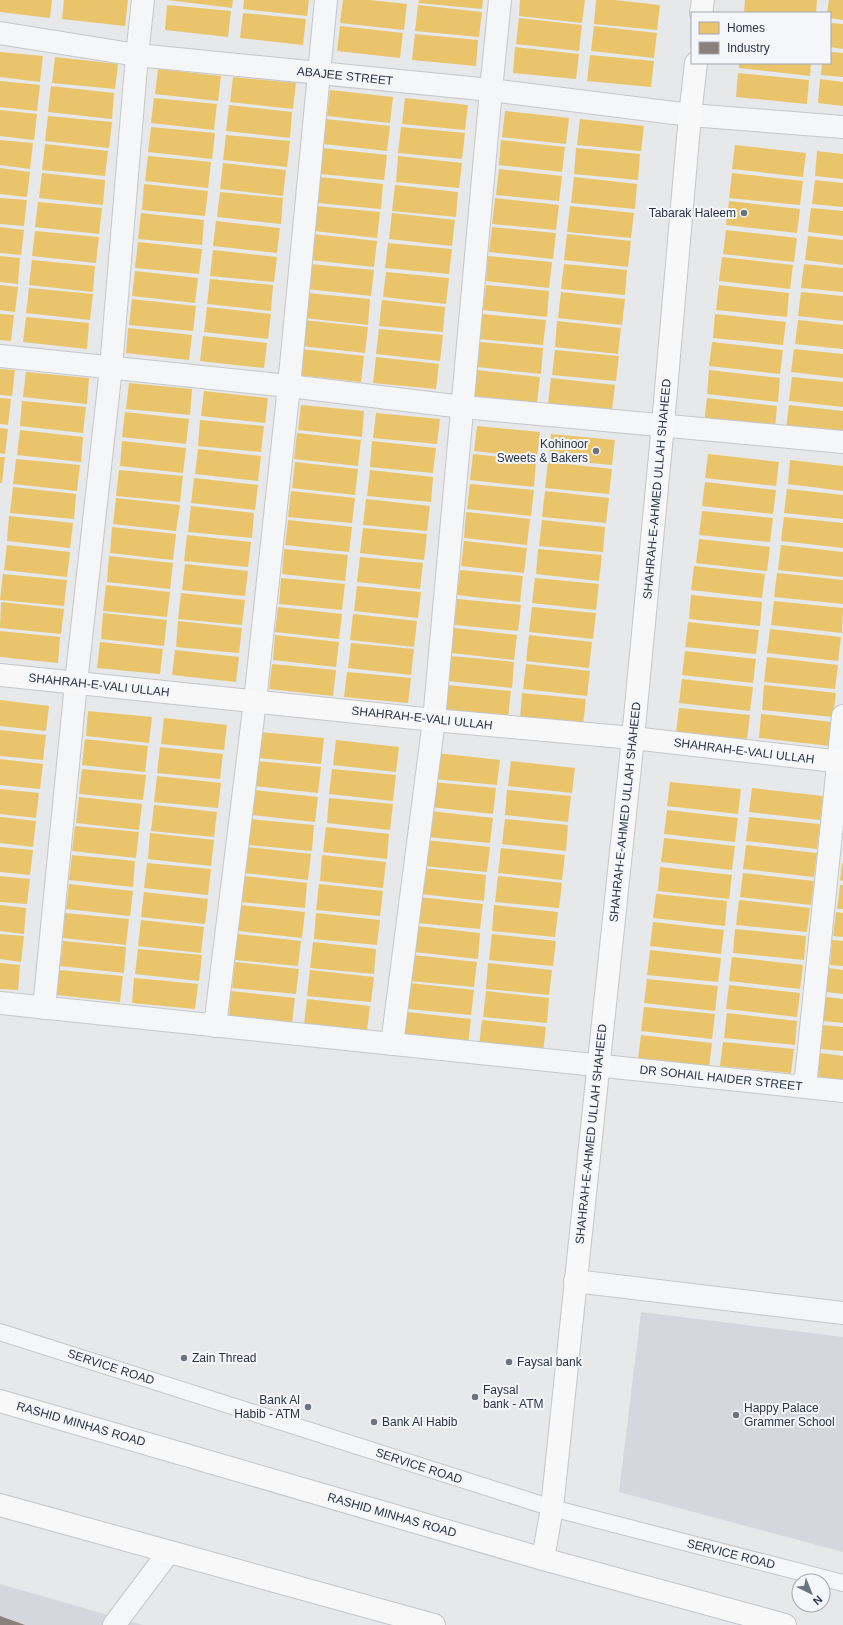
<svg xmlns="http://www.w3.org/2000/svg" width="843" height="1625" viewBox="0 0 843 1625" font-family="Arial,sans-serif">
  <rect width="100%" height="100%" fill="#e6e8ea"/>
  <!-- built -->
  <g fill="#d4d7dd">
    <polygon points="641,1312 843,1337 843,1552 619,1492"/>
    <polygon points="0,1584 143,1625 0,1625"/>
  </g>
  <!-- homes -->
  <g fill="#e9c46a">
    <polygon points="0,0 52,0 50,18 0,12"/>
    <polygon points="64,0 128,0 125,26 62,19"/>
    <polygon points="167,0 233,0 232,8"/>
    <polygon points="244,0 309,0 307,16 243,9"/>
    <polygon points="343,0 369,0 407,4 404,30 340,23"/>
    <polygon points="419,0 483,0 482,9 418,3"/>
    <polygon points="520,0 585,0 582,23 519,16"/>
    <polygon points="596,0 614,0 660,5 657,30 594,24"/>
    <polygon points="745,0 817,0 816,13 744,12"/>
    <polygon points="829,0 843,0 843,20 830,18 830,13 827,13"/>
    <polygon points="167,5 231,11 228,37 165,30"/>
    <polygon points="418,5 482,12 479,37 415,31"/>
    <polygon points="243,13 306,19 303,45 240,38"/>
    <polygon points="519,18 582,25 579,51 516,44"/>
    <polygon points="830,23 843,24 843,49 830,47"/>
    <polygon points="340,26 403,33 400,58 337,51"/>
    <polygon points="594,26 657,33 654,58 591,51"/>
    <polygon points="415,34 478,40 476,66 412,60"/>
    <polygon points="515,47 579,54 576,79 513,73"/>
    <polygon points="0,52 43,56 40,82 0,77"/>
    <polygon points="830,52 843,53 843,77 821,75 822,63 830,63"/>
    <polygon points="590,55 654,61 651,87 587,81"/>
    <polygon points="55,57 118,64 115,89 52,83"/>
    <polygon points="739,63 811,63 810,76 739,68"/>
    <polygon points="158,69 221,76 218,101 155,94"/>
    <polygon points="738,73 809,80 807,104 736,97"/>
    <polygon points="233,77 296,83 293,109 230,102"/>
    <polygon points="820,79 843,82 843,106 818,103"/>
    <polygon points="0,81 40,85 37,111 0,107"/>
    <polygon points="51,86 114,93 112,119 48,112"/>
    <polygon points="330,90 393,97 390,123 327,116"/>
    <polygon points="154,98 217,104 214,130 151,123"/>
    <polygon points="405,98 468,105 465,130 402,124"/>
    <polygon points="229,105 292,112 290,138 226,131"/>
    <polygon points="0,110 37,114 34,140 0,136"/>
    <polygon points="505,111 569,118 566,144 502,137"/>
    <polygon points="48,116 112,122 109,148 45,141"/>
    <polygon points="326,119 390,126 387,151 323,144"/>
    <polygon points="580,119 644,126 641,151 577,145"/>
    <polygon points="151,127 215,133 212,159 148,152"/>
    <polygon points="401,127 465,133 462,159 398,153"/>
    <polygon points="226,135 290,141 287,167 223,160"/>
    <polygon points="0,140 33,143 30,169 0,165"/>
    <polygon points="501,140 565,147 562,172 499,165"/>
    <polygon points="45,144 108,151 105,176 42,170"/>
    <polygon points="735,145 806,153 803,177 732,169"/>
    <polygon points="323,148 387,155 384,180 320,174"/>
    <polygon points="576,148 640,154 638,180 574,174"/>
    <polygon points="817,151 843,154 843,179 815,176"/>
    <polygon points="148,156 211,162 208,188 145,181"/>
    <polygon points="398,156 462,163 459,188 396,182"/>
    <polygon points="223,163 286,170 283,196 220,189"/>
    <polygon points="0,168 30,172 27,197 0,194"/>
    <polygon points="499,169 562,176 559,201 496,195"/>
    <polygon points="42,173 105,180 103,205 39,198"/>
    <polygon points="732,173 803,181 800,205 729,198"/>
    <polygon points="320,177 383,184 381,209 317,203"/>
    <polygon points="574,177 637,184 635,209 571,203"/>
    <polygon points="815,180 843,183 843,207 812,204"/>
    <polygon points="144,184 208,191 205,216 142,210"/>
    <polygon points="395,185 458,192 456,217 392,211"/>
    <polygon points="220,192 283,198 281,224 217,217"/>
    <polygon points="0,198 27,200 24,226 0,224"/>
    <polygon points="495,198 559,205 556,230 492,224"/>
    <polygon points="729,201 800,209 797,233 726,225"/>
    <polygon points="38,202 102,208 99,234 35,227"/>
    <polygon points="316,206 380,212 377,238 314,231"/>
    <polygon points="570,206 634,213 631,238 567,232"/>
    <polygon points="811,208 843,211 843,236 808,232"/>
    <polygon points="141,213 204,220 202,245 138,239"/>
    <polygon points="392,213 455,220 452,246 389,239"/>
    <polygon points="216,221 280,228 277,253 213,246"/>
    <polygon points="0,227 24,230 21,255 0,253"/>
    <polygon points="492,227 556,233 553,259 489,252"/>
    <polygon points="726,230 797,238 794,262 723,254"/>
    <polygon points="35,231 99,237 96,263 32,256"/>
    <polygon points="313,234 377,241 374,267 310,260"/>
    <polygon points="567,234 631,241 628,267 564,260"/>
    <polygon points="808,236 843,240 843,265 805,260"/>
    <polygon points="138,242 202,249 199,274 135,268"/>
    <polygon points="388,243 452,249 449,274 385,268"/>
    <polygon points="213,250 277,257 274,282 210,276"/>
    <polygon points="0,256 20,258 18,284 0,282"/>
    <polygon points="488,256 552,262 549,288 486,281"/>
    <polygon points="722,257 793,265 790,289 719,281"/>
    <polygon points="32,260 95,266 93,292 29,285"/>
    <polygon points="310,264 374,270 371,296 307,289"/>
    <polygon points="564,264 627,270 625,295 561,289"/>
    <polygon points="804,264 843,268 843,292 801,288"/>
    <polygon points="135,271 198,278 195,303 132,296"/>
    <polygon points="386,272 449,278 446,304 383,297"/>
    <polygon points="210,279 273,285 271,311 207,304"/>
    <polygon points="0,285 18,287 15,312 0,310"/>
    <polygon points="486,285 549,291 547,317 483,310"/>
    <polygon points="719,285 789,293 787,317 716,310"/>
    <polygon points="29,288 93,294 90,320 26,313"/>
    <polygon points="561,292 625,299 622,325 558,318"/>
    <polygon points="801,292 843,296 843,321 798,316"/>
    <polygon points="307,293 370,299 368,325 304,318"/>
    <polygon points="132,299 196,306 193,331 129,325"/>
    <polygon points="382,300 445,307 443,332 379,326"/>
    <polygon points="207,307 271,314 268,339 204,332"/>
    <polygon points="0,314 14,315 11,341 0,340"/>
    <polygon points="482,314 546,320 543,345 479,339"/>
    <polygon points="715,314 786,322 783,345 713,338"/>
    <polygon points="26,317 89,323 87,349 23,342"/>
    <polygon points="304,320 368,327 365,353 301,346"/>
    <polygon points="798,320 843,325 843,349 795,344"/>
    <polygon points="557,321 621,328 618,354 555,347"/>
    <polygon points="128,328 192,335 189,360 126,353"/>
    <polygon points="379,329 443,335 440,361 376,354"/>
    <polygon points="203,336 267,343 264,368 200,361"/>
    <polygon points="480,342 543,348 541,374 477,367"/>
    <polygon points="712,342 783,350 780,374 709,366"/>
    <polygon points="301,349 364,356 361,382 298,375"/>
    <polygon points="794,349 843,354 843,378 791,372"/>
    <polygon points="555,350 619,356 616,381 552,375"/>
    <polygon points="376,357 439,364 436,389 373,383"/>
    <polygon points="0,369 15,370 12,396 0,395"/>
    <polygon points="476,370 540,377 537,403 473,396"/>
    <polygon points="709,370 780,378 778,402 707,394"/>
    <polygon points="26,372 89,378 87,404 23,397"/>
    <polygon points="792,377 843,382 843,407 789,401"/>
    <polygon points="551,378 615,385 612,410 548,404"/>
    <polygon points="129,383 192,389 190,415 126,409"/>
    <polygon points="204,391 268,398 265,423 201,416"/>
    <polygon points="0,398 11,399 8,425 0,424"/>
    <polygon points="707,398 777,406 775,430 704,423"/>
    <polygon points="22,401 86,407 83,433 20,426"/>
    <polygon points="301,405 364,411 362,437 298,430"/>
    <polygon points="789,405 843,411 843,435 786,429"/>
    <polygon points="125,412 189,419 186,444 122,437"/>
    <polygon points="376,413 440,419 437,444 373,438"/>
    <polygon points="200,420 264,426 261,452 198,446"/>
    <polygon points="477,426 540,432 537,458 474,451"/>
    <polygon points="0,428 8,429 5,454 0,453"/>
    <polygon points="20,430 83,437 81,462 17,455"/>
    <polygon points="297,433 361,440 358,466 294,459"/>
    <polygon points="551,434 615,440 612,465 549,459"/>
    <polygon points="122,441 186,448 183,473 120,466"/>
    <polygon points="372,441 436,448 433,473 370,467"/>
    <polygon points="198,449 261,456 258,481 195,474"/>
    <polygon points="473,454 536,461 534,487 470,480"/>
    <polygon points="708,454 779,462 776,486 705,478"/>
    <polygon points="0,457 5,457 2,483 0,483"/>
    <polygon points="16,459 80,465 77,491 13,484"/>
    <polygon points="790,460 843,466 843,491 788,484"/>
    <polygon points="295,462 358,469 355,495 292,488"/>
    <polygon points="548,462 612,469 609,494 545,488"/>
    <polygon points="119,470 183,476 180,502 116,496"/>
    <polygon points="370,470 433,477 431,502 367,496"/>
    <polygon points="194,478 258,485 255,510 191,503"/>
    <polygon points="705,482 776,490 773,514 702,506"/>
    <polygon points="470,484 534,490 531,516 467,509"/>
    <polygon points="13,487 76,494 74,519 10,513"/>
    <polygon points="787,489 843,495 843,519 784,513"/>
    <polygon points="291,491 355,498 352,523 288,517"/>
    <polygon points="545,491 609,498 606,523 542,517"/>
    <polygon points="116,498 180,505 176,531 113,524"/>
    <polygon points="366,499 430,506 427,531 363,525"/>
    <polygon points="191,506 254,513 252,538 188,532"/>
    <polygon points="702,511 773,518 770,542 699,535"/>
    <polygon points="466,512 530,519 527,545 464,538"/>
    <polygon points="9,516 73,523 70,548 7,541"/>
    <polygon points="784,517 843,523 843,548 781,541"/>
    <polygon points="288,520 352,527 349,552 285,545"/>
    <polygon points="542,520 605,527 603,552 539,546"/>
    <polygon points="112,527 176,534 173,560 110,553"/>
    <polygon points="363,528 427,534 424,560 360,553"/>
    <polygon points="187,535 251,542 248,567 184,561"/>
    <polygon points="699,539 770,547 767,571 696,563"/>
    <polygon points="464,541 527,548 524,573 461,566"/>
    <polygon points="7,545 70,552 67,577 4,570"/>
    <polygon points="781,545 843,552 843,577 778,570"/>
    <polygon points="284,549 348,555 345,581 282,574"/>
    <polygon points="538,549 602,555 599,581 536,574"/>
    <polygon points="109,556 173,563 170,589 107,582"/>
    <polygon points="360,557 423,563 420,589 357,582"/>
    <polygon points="185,564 248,571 245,596 182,590"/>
    <polygon points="694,566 765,574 762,598 691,590"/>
    <polygon points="460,570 523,576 520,602 457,595"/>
    <polygon points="777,573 843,580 843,604 774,597"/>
    <polygon points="3,574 67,580 64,606 0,600"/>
    <polygon points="281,578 345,584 342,610 279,604"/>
    <polygon points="535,578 599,584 596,610 532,603"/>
    <polygon points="106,585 170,592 167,617 103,611"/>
    <polygon points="357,586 421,592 418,618 354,611"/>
    <polygon points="181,593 245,600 242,625 178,619"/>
    <polygon points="691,595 762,602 760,626 689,619"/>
    <polygon points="457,599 521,605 518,631 454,625"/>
    <polygon points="774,601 843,608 842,633 771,625"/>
    <polygon points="1,602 64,609 61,634 0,628"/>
    <polygon points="278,607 342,614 339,639 275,632"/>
    <polygon points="532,607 596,613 593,639 529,632"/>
    <polygon points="103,613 167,620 164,646 101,639"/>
    <polygon points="353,614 417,621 414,647 350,640"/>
    <polygon points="178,621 242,628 239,653 176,647"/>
    <polygon points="688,622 759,630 756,654 685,647"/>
    <polygon points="454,628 517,635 514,660 451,653"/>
    <polygon points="770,629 841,637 838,661 767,653"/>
    <polygon points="0,631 60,637 58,663 0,657"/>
    <polygon points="275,635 339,642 336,667 273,660"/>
    <polygon points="529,635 592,642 589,668 526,661"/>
    <polygon points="100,642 163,649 160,674 97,668"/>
    <polygon points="351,643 414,649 411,675 348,668"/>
    <polygon points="175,650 239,657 236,682 172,675"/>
    <polygon points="685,651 756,659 753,683 682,675"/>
    <polygon points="451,656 514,662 512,688 448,681"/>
    <polygon points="767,657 838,665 835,689 764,682"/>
    <polygon points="272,664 336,670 333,696 269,689"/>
    <polygon points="526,664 590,671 587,696 523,689"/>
    <polygon points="347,672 411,678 408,703 344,697"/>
    <polygon points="682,679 753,687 750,711 679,703"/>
    <polygon points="447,685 511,691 508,717 444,710"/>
    <polygon points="764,685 836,693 833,717 762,710"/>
    <polygon points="522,693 586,699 583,725 520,718"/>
    <polygon points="0,700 49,706 46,731 0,726"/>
    <polygon points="679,708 750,715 747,739 676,732"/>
    <polygon points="88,711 152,717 149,743 86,736"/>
    <polygon points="761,714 832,722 830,746 759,738"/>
    <polygon points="164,718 227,725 224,750 161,744"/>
    <polygon points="0,730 46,735 43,760 0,756"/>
    <polygon points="260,732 324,738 321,764 258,758"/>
    <polygon points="85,739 148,746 145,772 82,765"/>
    <polygon points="336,740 399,747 396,772 333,765"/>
    <polygon points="160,747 223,754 220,779 157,773"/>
    <polygon points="436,753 500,760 497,785 433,779"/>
    <polygon points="0,759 43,764 40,789 0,785"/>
    <polygon points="257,761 321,767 318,793 254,786"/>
    <polygon points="511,761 575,768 572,793 508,786"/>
    <polygon points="82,769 146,775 143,800 79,794"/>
    <polygon points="332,769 396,775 393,801 329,794"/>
    <polygon points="157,776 221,783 218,808 154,802"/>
    <polygon points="432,782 496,788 493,814 430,807"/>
    <polygon points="670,782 741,789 738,814 667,806"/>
    <polygon points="752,788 823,796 820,820 749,812"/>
    <polygon points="0,789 39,793 36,818 0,814"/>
    <polygon points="254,790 318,797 315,822 251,815"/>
    <polygon points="507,790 571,796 568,822 505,815"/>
    <polygon points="79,797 142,804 139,830 76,823"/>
    <polygon points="329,798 393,804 390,830 327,823"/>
    <polygon points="154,805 217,812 214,837 151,831"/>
    <polygon points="667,810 738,818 735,842 664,834"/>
    <polygon points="430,811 493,818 490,843 427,837"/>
    <polygon points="0,817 36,821 33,847 0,843"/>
    <polygon points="749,817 820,824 817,849 746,841"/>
    <polygon points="250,819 314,825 312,851 248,845"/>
    <polygon points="505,819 568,825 566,851 502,844"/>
    <polygon points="75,826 139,832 136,858 72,851"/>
    <polygon points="326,827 389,834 387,859 323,852"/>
    <polygon points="150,833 214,840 211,866 148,859"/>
    <polygon points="664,838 735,846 732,870 661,862"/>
    <polygon points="426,840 490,847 487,872 423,866"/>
    <polygon points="746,845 817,853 814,877 743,869"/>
    <polygon points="0,847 33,850 30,875 0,872"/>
    <polygon points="247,847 311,854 308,880 244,873"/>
    <polygon points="501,848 565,855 562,880 498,873"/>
    <polygon points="72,855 135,861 133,887 69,880"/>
    <polygon points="322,855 386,862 383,888 320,881"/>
    <polygon points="147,863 211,869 208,895 144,888"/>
    <polygon points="842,863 843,863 843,881 840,880"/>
    <polygon points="660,867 732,875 729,899 658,891"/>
    <polygon points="423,868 486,875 484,901 420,894"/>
    <polygon points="743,873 814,881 811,905 740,897"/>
    <polygon points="0,876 30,879 27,904 0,902"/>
    <polygon points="244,876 307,883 305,908 241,902"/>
    <polygon points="498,876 562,883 559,908 495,902"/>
    <polygon points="69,884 133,891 130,916 66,909"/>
    <polygon points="319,884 383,891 380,916 316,910"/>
    <polygon points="840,885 843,885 843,909 837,909"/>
    <polygon points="144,892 208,899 205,924 141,917"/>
    <polygon points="656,894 727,901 725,926 653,918"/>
    <polygon points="419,897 483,904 480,929 417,923"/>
    <polygon points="739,900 810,908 807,932 736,925"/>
    <polygon points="0,905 26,908 24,934 0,931"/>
    <polygon points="241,905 305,912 302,938 238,931"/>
    <polygon points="494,905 558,912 555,937 492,931"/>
    <polygon points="836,912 843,913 843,937 833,936"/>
    <polygon points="65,913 129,919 126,945 63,938"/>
    <polygon points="316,913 380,920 377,945 314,939"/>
    <polygon points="141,920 204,927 201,953 138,946"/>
    <polygon points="653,922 724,930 721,954 650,946"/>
    <polygon points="417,926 480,933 478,959 414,952"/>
    <polygon points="735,929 806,936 804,960 733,953"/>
    <polygon points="0,934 24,936 21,962 0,959"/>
    <polygon points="237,934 301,941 298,966 235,960"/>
    <polygon points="492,934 556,941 553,966 489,960"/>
    <polygon points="832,940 843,941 843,966 830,965"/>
    <polygon points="63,941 126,947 124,973 60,966"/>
    <polygon points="313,942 376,949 374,974 310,968"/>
    <polygon points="138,949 202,955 199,981 135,974"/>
    <polygon points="650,950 721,958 718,982 647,975"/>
    <polygon points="413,955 477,962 474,987 410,981"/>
    <polygon points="732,957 803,965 800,989 729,981"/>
    <polygon points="235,962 299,969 296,994 232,988"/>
    <polygon points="0,963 20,965 18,990 0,989"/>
    <polygon points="488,963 552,970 549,995 486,989"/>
    <polygon points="829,968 843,970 843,994 826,992"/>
    <polygon points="59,970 123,976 120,1002 57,995"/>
    <polygon points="310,970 374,977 371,1002 307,996"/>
    <polygon points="134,978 198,984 195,1009 132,1003"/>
    <polygon points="647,979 718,986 715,1011 644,1003"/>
    <polygon points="410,983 474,990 471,1015 408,1009"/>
    <polygon points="729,985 800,993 797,1017 726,1009"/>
    <polygon points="231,991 295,998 292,1023 229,1017"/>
    <polygon points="486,991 549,998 547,1023 483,1017"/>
    <polygon points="826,997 843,999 843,1023 823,1021"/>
    <polygon points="307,999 370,1006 367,1031 304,1024"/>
    <polygon points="644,1007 715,1014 712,1039 641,1031"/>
    <polygon points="407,1012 471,1019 468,1044 404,1038"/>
    <polygon points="727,1013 797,1021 795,1045 724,1038"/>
    <polygon points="482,1020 546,1027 543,1052 479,1046"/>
    <polygon points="823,1025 843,1027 843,1051 820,1049"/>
    <polygon points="641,1035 712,1043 709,1067 638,1059"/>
    <polygon points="723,1042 794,1049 791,1073 720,1066"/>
    <polygon points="820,1053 843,1056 843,1080 818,1078"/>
  </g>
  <!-- industry -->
  <polygon fill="#8a817c" points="0,1616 25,1625 0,1625"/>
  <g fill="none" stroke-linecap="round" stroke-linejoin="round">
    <!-- lane casing -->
    <g stroke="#c4c6c8" stroke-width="18">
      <polyline id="lane" points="0,1332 552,1508 843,1583"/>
    </g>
    <!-- street casing -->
    <g stroke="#c4c6c8" stroke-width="24">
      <g id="street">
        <polyline points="0,33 137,55 491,90 690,115 843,127"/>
        <polyline points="0,356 289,386 463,407 843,442"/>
        <polyline points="0,1003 843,1091"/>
        <polyline points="44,1008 76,683 111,368 137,55 143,0"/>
        <polyline points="215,1026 255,701 289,386 326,0"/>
        <polyline points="392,1044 434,720 491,90 500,0"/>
        <polyline points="805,1087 843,716"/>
        <polyline points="575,1281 843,1313"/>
        <polyline points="114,1625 169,1552"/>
      </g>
    </g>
    <!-- secondary casing -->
    <g stroke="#c4c6c8" stroke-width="24">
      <g id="secondary">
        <polyline points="701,13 703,0"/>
        <polyline points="0,675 434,720 633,738 843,762"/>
        <polyline points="543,1559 552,1508 633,738 663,424 690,115 696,63"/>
      </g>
    </g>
    <!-- primary casing -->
    <g stroke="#c2c5c8" stroke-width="24">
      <g id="primary">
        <polyline points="0,1401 543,1559 785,1625"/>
        <polyline points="0,1505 434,1625"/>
      </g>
    </g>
    <!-- lane -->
    <use href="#lane" stroke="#f5f6f7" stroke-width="16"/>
    <!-- street -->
    <use href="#street" stroke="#f5f6f7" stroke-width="22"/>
    <!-- secondary -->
    <use href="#secondary" stroke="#f8f8f8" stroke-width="22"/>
    <!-- primary -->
    <use href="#primary" stroke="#f8f8f8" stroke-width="22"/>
  </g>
  <!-- markers -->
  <g fill="#6c737f" stroke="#f4f6f9" stroke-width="1.5">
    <circle cx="744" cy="213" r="4"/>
    <circle cx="596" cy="451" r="4"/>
    <circle cx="184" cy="1358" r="4"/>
    <circle cx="509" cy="1362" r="4"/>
    <circle cx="475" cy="1397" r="4"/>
    <circle cx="308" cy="1407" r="4"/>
    <circle cx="736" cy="1415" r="4"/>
    <circle cx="374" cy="1422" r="4"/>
  </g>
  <g text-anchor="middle" stroke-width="4" stroke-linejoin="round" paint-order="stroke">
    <!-- street labels -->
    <g font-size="12" fill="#2b3445" stroke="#f4f6f9">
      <text transform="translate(345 76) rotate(6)" y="4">ABAJEE STREET</text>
      <text transform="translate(657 489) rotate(-85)" y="4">SHAHRAH-E-AHMED ULLAH SHAHEED</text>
      <text transform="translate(99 685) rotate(6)" y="4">SHAHRAH-E-VALI ULLAH</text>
      <text transform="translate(422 718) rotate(6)" y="4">SHAHRAH-E-VALI ULLAH</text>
      <text transform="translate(744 751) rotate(7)" y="4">SHAHRAH-E-VALI ULLAH</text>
      <text transform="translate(625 812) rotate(-84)" y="4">SHAHRAH-E-AHMED ULLAH SHAHEED</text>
      <text transform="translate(721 1078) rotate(6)" y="4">DR SOHAIL HAIDER STREET</text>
      <text transform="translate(591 1134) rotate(-84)" y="4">SHAHRAH-E-AHMED ULLAH SHAHEED</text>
      <text transform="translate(111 1367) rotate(18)" y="4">SERVICE ROAD</text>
      <text transform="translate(81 1424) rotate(16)" y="4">RASHID MINHAS ROAD</text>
      <text transform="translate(419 1466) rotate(18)" y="4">SERVICE ROAD</text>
      <text transform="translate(392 1515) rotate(16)" y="4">RASHID MINHAS ROAD</text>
      <text transform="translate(731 1554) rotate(14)" y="4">SERVICE ROAD</text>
    </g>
    <!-- poi labels -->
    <g font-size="12" fill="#2b3445" stroke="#f4f6f9" text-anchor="start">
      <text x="736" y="217" text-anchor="end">Tabarak Haleem</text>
      <text x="588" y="448" text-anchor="end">Kohinoor<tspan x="588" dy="14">Sweets &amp; Bakers</tspan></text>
      <text x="192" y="1362">Zain Thread</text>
      <text x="517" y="1366">Faysal bank</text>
      <text x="483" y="1394">Faysal<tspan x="483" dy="14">bank - ATM</tspan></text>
      <text x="300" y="1404" text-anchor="end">Bank Al<tspan x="300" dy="14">Habib - ATM</tspan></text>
      <text x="744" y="1412">Happy Palace<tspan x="744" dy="14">Grammer School</tspan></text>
      <text x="382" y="1426">Bank Al Habib</text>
    </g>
  </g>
  <!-- legend -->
  <rect x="691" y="12" width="140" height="52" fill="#f4f6f9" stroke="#a4a8b1"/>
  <rect x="699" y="22" width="20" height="12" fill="#e9c46a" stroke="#a4a8b1"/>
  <text x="727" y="32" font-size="12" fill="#2b3445">Homes</text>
  <rect x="699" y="42" width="20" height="12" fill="#8a817c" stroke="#a4a8b1"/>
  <text x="727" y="52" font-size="12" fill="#2b3445">Industry</text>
  <!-- north arrow -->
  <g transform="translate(811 1593) rotate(137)"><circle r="19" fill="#f4f6f9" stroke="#a4a8b1"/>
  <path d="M0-3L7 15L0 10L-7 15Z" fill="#6c737f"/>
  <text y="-6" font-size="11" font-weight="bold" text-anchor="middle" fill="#2b3445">N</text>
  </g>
</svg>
